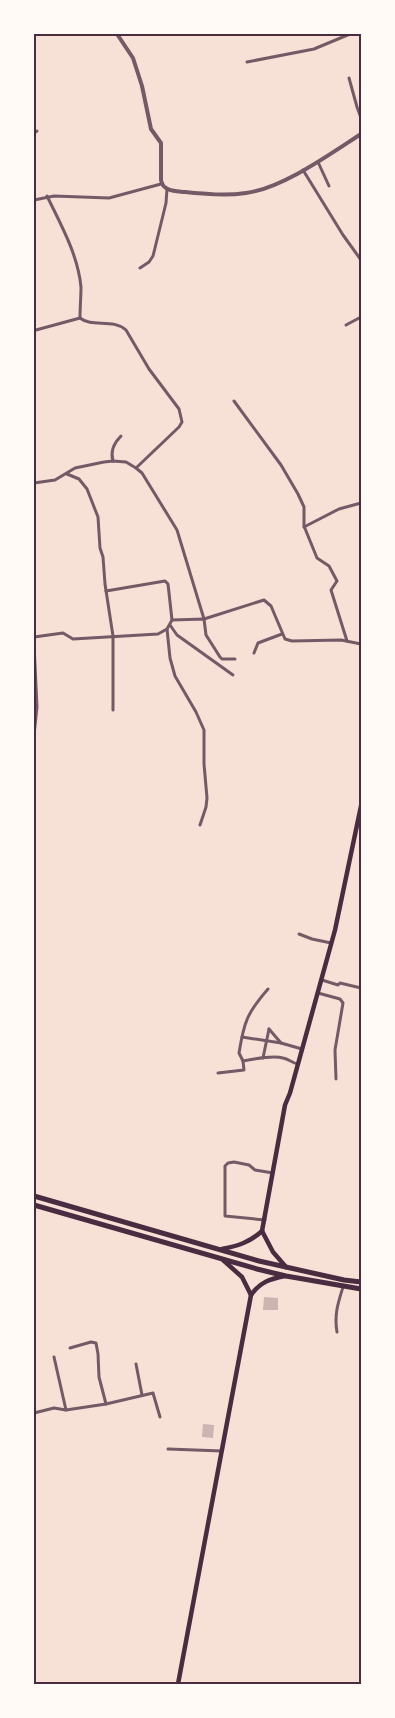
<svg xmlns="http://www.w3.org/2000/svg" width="395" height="1718" viewBox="0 0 395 1718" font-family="'PT Sans',sans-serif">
  <rect width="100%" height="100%" fill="#f7e1d7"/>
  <!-- building -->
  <g fill="#ccb4b1">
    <polygon points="264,1297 278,1298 278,1310 263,1310"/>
    <polygon points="203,1424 214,1425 213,1438 202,1437"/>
  </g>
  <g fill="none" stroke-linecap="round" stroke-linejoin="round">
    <!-- minor -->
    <g stroke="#755966" stroke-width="3">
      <polyline points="247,62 314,49 350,34"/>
      <polyline points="349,78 357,107 361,118"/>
      <polyline points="34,133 37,131"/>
      <polyline points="318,162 329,186"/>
      <polyline points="303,170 343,235 361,260"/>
      <path d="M47 196C61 225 78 255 81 287 81 297 80 307 80 318"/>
      <polyline points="34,200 54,196 109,198 161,184"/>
      <polyline points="140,268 149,262 153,256 166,203 167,189"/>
      <polyline points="346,325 361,317"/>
      <path d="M36 330 80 318C92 328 113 318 126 330L149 369 179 409 182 422 179 427 136 468"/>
      <polyline points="234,401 281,465 298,494 304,507 304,526 317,558 329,566 337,581 331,590 347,641"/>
      <path d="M113 461C110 451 114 443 121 436"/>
      <polyline points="67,474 79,479 87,489 98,517 100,548 103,557 105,584 113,636 113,710"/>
      <polyline points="34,483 55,480 75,468 104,462 113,461 126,462 136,468 142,473 177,530 204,619 264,600 271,606 285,639 292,641 341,640 361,644"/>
      <polyline points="304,527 339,509 361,503"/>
      <polyline points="106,591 165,581 168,584 172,620"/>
      <polyline points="170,625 177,635 233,675"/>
      <polyline points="167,629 170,658 175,676 196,712 204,730 204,764 207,798 206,807 200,825"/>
      <polyline points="34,637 63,633 73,639 158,634 167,629 172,620 204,619 206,635 220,657 222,659 235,659"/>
      <polyline points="34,644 37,707 34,735"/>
      <polyline points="254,653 258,643 282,634"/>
      <polyline points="299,934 312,939 331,943"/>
      <polyline points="322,980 338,985 340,983 361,988"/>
      <polyline points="318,993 340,999 343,1003 335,1050 336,1079"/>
      <polyline points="269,1029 281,1043"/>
      <polyline points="242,1037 281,1043 302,1049"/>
      <polyline points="263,1058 269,1029"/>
      <path d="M243 1061C253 1059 273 1055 283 1058 289 1059 292 1063 298 1064"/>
      <path d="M218 1073 244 1070 243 1061 239 1053C244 1022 247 1013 268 989"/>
      <polyline points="265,1220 225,1216 225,1166 228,1163 234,1162 249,1165 255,1170 273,1173"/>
      <path d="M337 1332C334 1315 338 1303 343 1287"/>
      <polyline points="70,1348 91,1342 96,1343 98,1354 99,1377 106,1404"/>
      <polyline points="54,1357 66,1410"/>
      <polyline points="136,1364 142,1395"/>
      <polyline points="34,1413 54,1408 66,1410 106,1404 153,1393 160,1417"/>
      <polyline points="168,1449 222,1451"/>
    </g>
    <!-- tertiary -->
    <path stroke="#755966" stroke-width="4" d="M117 34 133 58 142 86 151 129 161 143V180C163 192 176 191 185 192 205 194 226 196 246 193 283 188 330 154 361 134"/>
    <!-- secondary -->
    <g stroke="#4a2c40" stroke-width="4.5">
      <polyline points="262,1231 285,1105 290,1093 335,930 361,806"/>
      <polyline points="262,1231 273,1252 286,1267"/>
      <path d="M222 1249C238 1246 250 1242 262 1231"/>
      <polyline points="223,1260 242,1277 251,1295"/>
      <path d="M178 1684 251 1295C260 1282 270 1279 285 1276"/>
    </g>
    <!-- primary -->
    <g stroke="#4a2c40" stroke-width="5">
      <polyline points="34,1196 259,1261 344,1280 361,1282"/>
      <polyline points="34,1205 257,1269 286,1276 361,1289"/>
    </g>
  </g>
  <!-- border -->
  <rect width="395" height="1718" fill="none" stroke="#fffaf5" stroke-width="70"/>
  <rect x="35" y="35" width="325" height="1648" fill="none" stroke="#4a2c40" stroke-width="2"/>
</svg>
